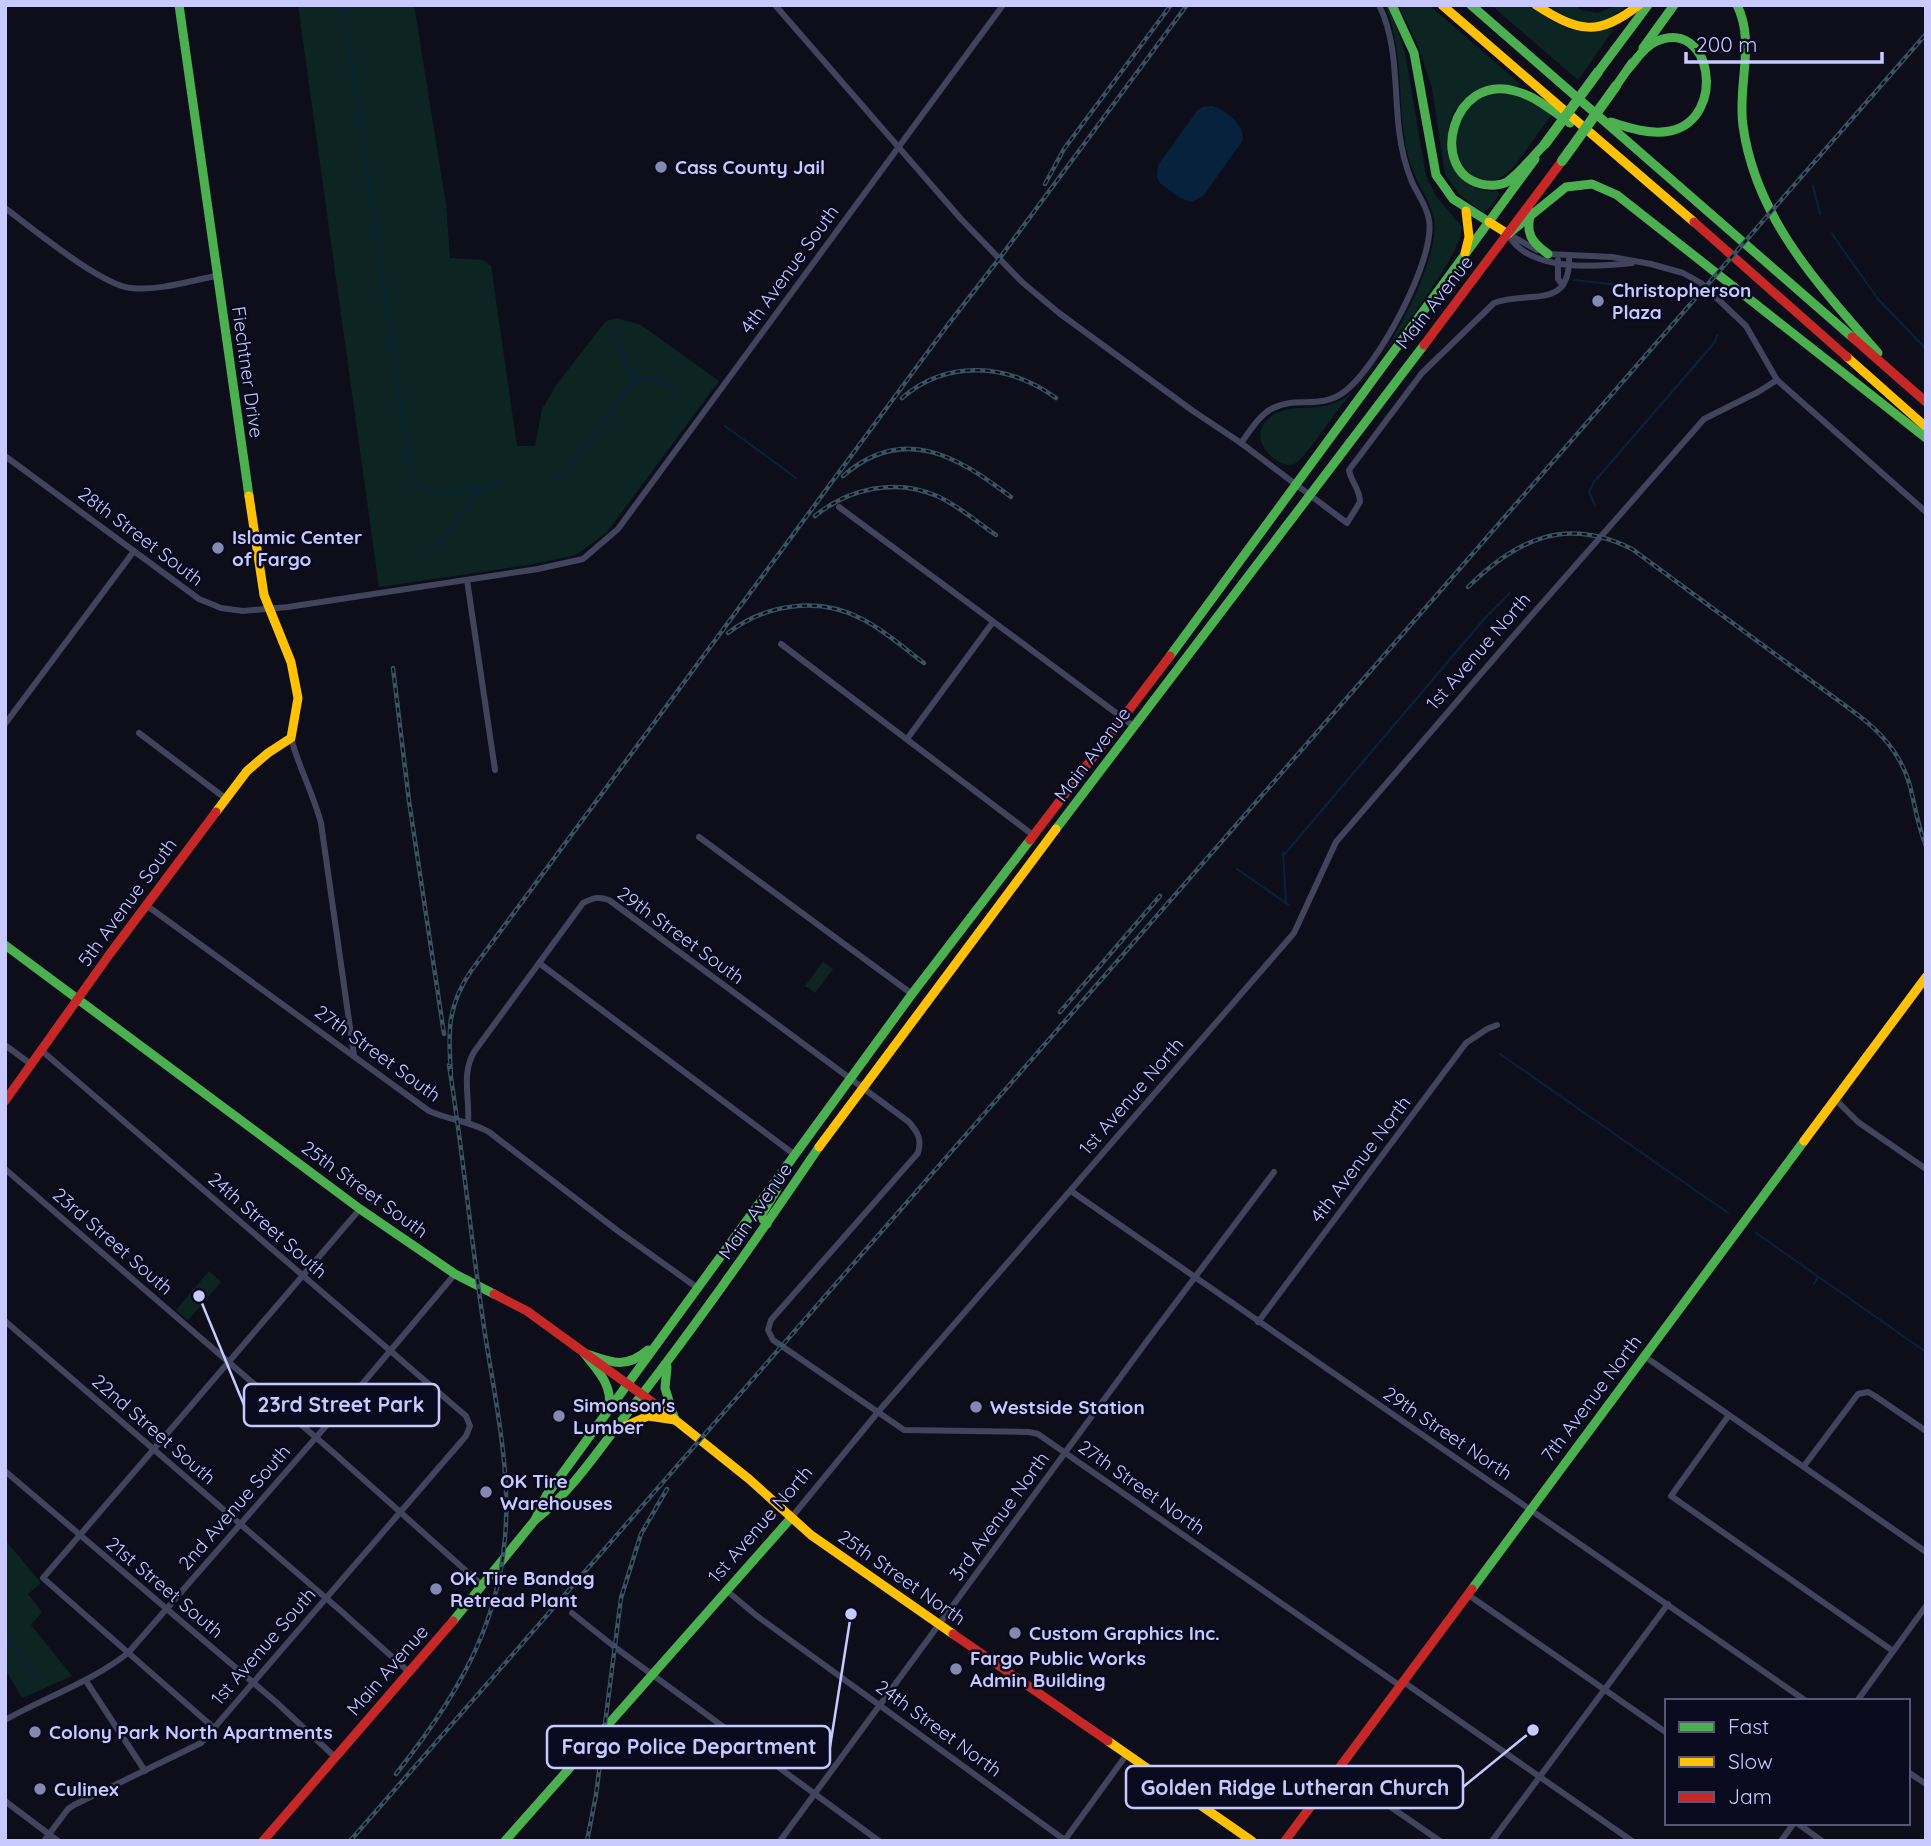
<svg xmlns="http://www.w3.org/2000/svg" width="1931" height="1846" viewBox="0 0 1931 1846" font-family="Quicksand,sans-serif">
  <rect width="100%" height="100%" fill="#0e0e1a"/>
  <!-- green -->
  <g fill="#0c2523">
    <polygon points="298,5 414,5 446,204 450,258 483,260 491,266 517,446 535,446 542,409 557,384 606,321 617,318 641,325 719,381 607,532 576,555 528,565 379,587"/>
    <path d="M1385 5H1389L1405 52 1426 176 1436 196 1463 228 1461 229C1464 258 1360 383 1337 411 1328 422 1304 460 1294 464 1279 470 1245 440 1268 419 1289 399 1320 417 1347 396 1381 371 1441 262 1434 220 1432 207 1426 197 1420 186 1413 172 1407 156 1405 141 1398 96 1403 48 1385 5Z"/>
    <path d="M1398 5H1429L1520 84 1517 87 1508 85 1454 111C1438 145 1453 195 1498 191L1499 195 1491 206 1483 212 1459 194 1445 174 1432 88 1417 43Z"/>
    <polygon points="1491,5 1529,5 1555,23 1572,30 1614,29 1578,80"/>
    <path d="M1546 5H1574L1581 10 1598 13 1617 5H1629L1614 15V18C1588 29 1569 20 1546 5Z"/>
    <path d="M1495 93 1518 95 1552 114 1516 164 1506 174 1491 183C1484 181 1476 179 1471 175 1462 169 1460 160 1458 151 1453 121 1465 101 1495 93Z"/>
    <polygon points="823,962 833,969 815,993 805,986"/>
    <polygon points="209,1271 221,1282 188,1320 176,1310"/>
    <polygon points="5,1540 41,1583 28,1594 42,1612 31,1625 72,1676 22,1698 5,1669"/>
  </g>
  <!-- water -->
  <path fill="#07223d" d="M1213 106C1228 112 1243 123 1243 140L1203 196 1191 202 1180 198 1160 183 1157 177 1158 165 1197 111 1202 107Z"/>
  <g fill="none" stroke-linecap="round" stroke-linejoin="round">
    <!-- stream -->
    <g stroke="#07223d" stroke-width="2">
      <path d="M343 5 410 473C424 505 473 489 500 484"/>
      <polyline points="1813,186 1820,214"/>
      <polyline points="1832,234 1878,299 1926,349"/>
      <polyline points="1574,280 1663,290"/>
      <polyline points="618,329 614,336 635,381"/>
      <polyline points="725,426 796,478"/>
      <path d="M554 477 567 472 631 384C650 372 664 380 681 393"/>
      <polyline points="1595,506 1589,492 1594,482 1715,342 1717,335"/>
      <polyline points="431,555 480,489"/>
      <polyline points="1283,852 1286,903"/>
      <polyline points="1283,856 1485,618 1510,593"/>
      <polyline points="1237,869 1289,905"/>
      <polyline points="1500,1054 1728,1213"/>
      <polyline points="1756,1233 1926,1352"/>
      <polyline points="1814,1284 1818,1277"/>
      <polyline points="5,1635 38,1680"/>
    </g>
    <!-- street -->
    <g stroke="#41445c" stroke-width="6">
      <path d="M775 5 961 219 1022 282 1059 313 1193 411 1241 443 1347 523 1360 502C1360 489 1351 482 1349 470L1422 373 1494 303C1529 290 1571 311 1569 256"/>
      <path d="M5 208C33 229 101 285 131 288 159 291 189 281 216 276"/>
      <polyline points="1508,234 1537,250"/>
      <path d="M1509 236C1530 272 1596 267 1632 263"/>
      <polyline points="1547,254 1612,257 1651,264 1683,273 1701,283 1746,326 1777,380 1926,512"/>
      <polyline points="1558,260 1558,279 1563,285"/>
      <path d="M1241 443C1250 431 1259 415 1273 408 1296 396 1320 410 1344 392 1376 369 1436 260 1429 220 1427 206 1418 195 1412 182 1405 165 1401 148 1399 130 1394 89 1398 43 1379 5"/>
      <polyline points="5,456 199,599 221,608 243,611 288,607 538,569 583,559 618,529 1003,5"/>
      <polyline points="839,507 1135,727"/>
      <polyline points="467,580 495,770"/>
      <polyline points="781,644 1033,835"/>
      <polyline points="5,724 134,551"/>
      <polyline points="139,733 225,798"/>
      <path d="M291 738C299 768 313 793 321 823L354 1056"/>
      <polyline points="907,739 993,622"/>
      <polyline points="699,837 912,994"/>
      <path d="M146 905 429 1111C449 1120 470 1121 489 1132L618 1231 699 1289"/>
      <polyline points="539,963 795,1155"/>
      <polyline points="5,1045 32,1065"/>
      <polyline points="41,1050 466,1416 470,1426 466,1436 201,1743 74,1805 68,1809 44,1841"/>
      <polyline points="1835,1099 1858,1122 1926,1169"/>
      <path d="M468 1122C470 1097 461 1075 474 1052L583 903C593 898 598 896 609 900L909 1122C918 1133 922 1139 918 1153L771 1320 768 1330 773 1340 904 1430 1029 1432 1038 1434 1399 1685"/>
      <polyline points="5,1169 334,1453 483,1586"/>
      <polyline points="1071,1191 1806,1701"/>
      <polyline points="5,1321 341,1611 409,1672"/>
      <polyline points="1258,1322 1466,1043 1487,1029 1497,1025"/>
      <polyline points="1644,1356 1926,1552"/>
      <polyline points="1729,1415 1671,1496 1893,1651"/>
      <polyline points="1804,1466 1858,1394 1868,1392 1875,1396 1926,1431"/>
      <polyline points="5,1471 276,1702 335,1757"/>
      <polyline points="791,1518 878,1412 1294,933 1336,842 1510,640 1704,419 1758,392 1777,380"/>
      <polyline points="726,1590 757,1616 1066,1841"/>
      <polyline points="1467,1594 1667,1733"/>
      <polyline points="572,1613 616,1648 879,1841"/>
      <polyline points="86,1681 145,1771"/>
      <polyline points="1402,1681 1632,1841"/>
      <polyline points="1857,1701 1926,1606"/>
      <path d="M5 1720C46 1697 91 1682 128 1653L353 1395 455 1274"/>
      <polyline points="214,1728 43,1578 360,1209"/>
      <polyline points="1337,1770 1440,1841"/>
      <polyline points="1908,1772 1926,1784"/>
      <polyline points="5,1801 58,1841"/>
      <polyline points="1797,1823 1822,1841"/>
      <polyline points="780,1841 1147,1341 1274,1172"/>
      <polyline points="1064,1841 1127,1754"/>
      <polyline points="1492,1841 1668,1604"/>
      <polyline points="1781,1841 1794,1823"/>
    </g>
    <!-- fast -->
    <g stroke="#4caf50" stroke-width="9">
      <polyline points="179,5 249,496"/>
      <polyline points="1392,5 1414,53 1436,175 1453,199 1489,222"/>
      <polyline points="1471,5 1852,337"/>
      <path d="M1737 5C1756 43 1737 85 1743 126 1756 219 1819 285 1878 353"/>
      <polyline points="1643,48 1674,5"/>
      <polyline points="1598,72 1648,5"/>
      <polyline points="1616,86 1632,63"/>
      <path d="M1611 122C1629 128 1650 135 1670 131 1728 119 1712 15 1655 42 1644 47 1636 60 1628 69"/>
      <path d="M1545 144C1534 155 1519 174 1507 182 1499 186 1488 186 1481 184 1428 171 1452 73 1515 91 1535 96 1553 111 1570 123"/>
      <path d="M1531 212C1525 233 1531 242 1548 254"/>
      <polyline points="1508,234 1566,187 1592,184 1617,195 1926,438"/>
      <polyline points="1170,656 1535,159"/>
      <polyline points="1056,829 1424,345"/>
      <polyline points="5,945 360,1209 455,1274 494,1294"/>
      <polyline points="767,1224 762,1218 762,1214 777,1189"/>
      <path d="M584 1353C610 1362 625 1370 648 1350"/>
      <path d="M584 1353C598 1371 613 1385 609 1409"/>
      <polyline points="667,1367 665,1388 675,1420"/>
      <path d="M535 1520C570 1493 595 1455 622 1420 692 1332 756 1240 819 1147"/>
      <polyline points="1472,1589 1804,1141"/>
      <polyline points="453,1621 535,1520 546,1496 912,994 1030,840"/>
      <polyline points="505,1841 791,1518"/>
    </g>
    <!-- slow -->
    <g stroke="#ffc107" stroke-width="9">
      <polyline points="1442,5 1694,222"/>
      <path d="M1536 5C1578 32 1598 37 1639 5"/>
      <polyline points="1489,222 1508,234"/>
      <polyline points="1465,253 1469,237 1466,211"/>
      <polyline points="1847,357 1926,427"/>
      <polyline points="216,812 247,771 268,753 291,738 298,698 291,662 264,595 249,496"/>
      <polyline points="1804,1141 1926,977"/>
      <polyline points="819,1147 1056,829"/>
      <polyline points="659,1407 749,1479 811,1535 953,1634"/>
      <polyline points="623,1427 648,1416 675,1420"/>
      <polyline points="1108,1741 1252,1841"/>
    </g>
    <!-- jam -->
    <g stroke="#c62828" stroke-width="9">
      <polyline points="1694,222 1847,357"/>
      <polyline points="1852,337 1926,402"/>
      <polyline points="1424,345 1562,161"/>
      <polyline points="1030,840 1170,656"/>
      <polyline points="5,1101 109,955 216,812"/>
      <polyline points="494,1294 527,1311 659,1407"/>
      <polyline points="953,1634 1108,1741"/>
      <polyline points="263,1841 453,1621"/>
      <polyline points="1285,1841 1472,1589"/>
    </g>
    <!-- rail casing -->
    <g stroke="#395461" stroke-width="4.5">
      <g id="rail">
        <polyline points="1045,184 1064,149 1171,5"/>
        <path d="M902 398C947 359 1008 363 1056 398"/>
        <path d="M843 476C904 423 958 457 1011 497"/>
        <path d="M815 516C849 488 896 478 937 496 959 506 977 522 996 535"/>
        <path d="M1468 587C1517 539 1566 516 1632 549L1858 715C1882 733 1902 756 1910 786 1915 806 1918 827 1926 846"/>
        <path d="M728 633C766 604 818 596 862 619 884 630 904 648 924 663"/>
        <polyline points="393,668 409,801 444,1034"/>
        <polyline points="1060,1012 1160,896"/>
        <path d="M451 1074C448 1033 447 1006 471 971L947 326 999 259 1187 5"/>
        <path d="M396 1774C470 1680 515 1597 505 1474 502 1425 491 1376 484 1327 471 1240 463 1152 449 1065"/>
        <polyline points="350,1841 1926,34"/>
        <polyline points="587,1841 596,1795 621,1598 641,1534 667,1489"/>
      </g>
    </g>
    <!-- rail -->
    <use href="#rail" stroke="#0a0a1e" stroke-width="2" stroke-dasharray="5" stroke-linecap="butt"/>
    <!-- fast-bridge -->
    <g stroke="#4caf50" stroke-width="10">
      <polyline points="1545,144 1598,72"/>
      <polyline points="1562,161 1616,86"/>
    </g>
  </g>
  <!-- markers -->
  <g fill="#8688af" stroke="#0a0a1e" stroke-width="2.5">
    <circle cx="661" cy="167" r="7"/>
    <circle cx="1598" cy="301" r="7"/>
    <circle cx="218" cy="548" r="7"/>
    <circle cx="976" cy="1407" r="7"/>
    <circle cx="559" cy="1416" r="7"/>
    <circle cx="486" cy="1492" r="7"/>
    <circle cx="436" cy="1589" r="7"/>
    <circle cx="1015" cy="1633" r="7"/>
    <circle cx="956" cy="1669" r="7"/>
    <circle cx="35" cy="1732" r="7"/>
    <circle cx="40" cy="1789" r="7"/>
  </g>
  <g text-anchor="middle" stroke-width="5" stroke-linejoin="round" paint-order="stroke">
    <!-- poi labels -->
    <g font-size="19" font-weight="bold" fill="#c7c9ff" stroke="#0a0a1e" text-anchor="start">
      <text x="675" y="174">Cass County Jail</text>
      <text x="1612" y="297">Christopherson<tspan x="1612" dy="22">Plaza</tspan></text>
      <text x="232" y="544">Islamic Center<tspan x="232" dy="22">of Fargo</tspan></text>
      <text x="573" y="1412">Simonson's<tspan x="573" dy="22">Lumber</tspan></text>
      <text x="990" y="1414">Westside Station</text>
      <text x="500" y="1488">OK Tire<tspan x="500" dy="22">Warehouses</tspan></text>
      <text x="450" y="1585">OK Tire Bandag<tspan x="450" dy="22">Retread Plant</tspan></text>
      <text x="1029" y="1640">Custom Graphics Inc.</text>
      <text x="970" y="1665">Fargo Public Works<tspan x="970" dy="22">Admin Building</tspan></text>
      <text x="49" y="1739">Colony Park North Apartments</text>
      <text x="54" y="1796">Culinex</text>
    </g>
    <!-- street labels -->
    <g font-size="19" fill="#c7c9ff" stroke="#0a0a1e">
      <text transform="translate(789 269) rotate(-54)" y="7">4th Avenue South</text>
      <text transform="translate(1434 302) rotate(-52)" y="7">Main Avenue</text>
      <text transform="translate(248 372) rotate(82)" y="7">Fiechtner Drive</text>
      <text transform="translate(141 536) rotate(37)" y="7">28th Street South</text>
      <text transform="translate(1478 651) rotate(-49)" y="7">1st Avenue North</text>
      <text transform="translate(1092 754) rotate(-53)" y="7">Main Avenue</text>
      <text transform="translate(127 902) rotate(-54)" y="7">5th Avenue South</text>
      <text transform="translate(681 935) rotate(36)" y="7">29th Street South</text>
      <text transform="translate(378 1053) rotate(36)" y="7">27th Street South</text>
      <text transform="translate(1131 1096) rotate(-49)" y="7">1st Avenue North</text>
      <text transform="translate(1360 1159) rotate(-53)" y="7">4th Avenue North</text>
      <text transform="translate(365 1189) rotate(36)" y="7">25th Street South</text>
      <text transform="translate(755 1211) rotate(-55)" y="7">Main Avenue</text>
      <text transform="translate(268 1225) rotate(41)" y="7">24th Street South</text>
      <text transform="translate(113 1241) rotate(41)" y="7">23rd Street South</text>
      <text transform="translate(1591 1398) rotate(-53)" y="7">7th Avenue North</text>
      <text transform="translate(154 1429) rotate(41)" y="7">22nd Street South</text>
      <text transform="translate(1448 1433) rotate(34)" y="7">29th Street North</text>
      <text transform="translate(1142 1487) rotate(35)" y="7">27th Street North</text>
      <text transform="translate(234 1507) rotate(-49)" y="7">2nd Avenue South</text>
      <text transform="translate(999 1516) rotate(-54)" y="7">3rd Avenue North</text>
      <text transform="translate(760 1524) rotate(-49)" y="7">1st Avenue North</text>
      <text transform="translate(902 1577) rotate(35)" y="7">25th Street North</text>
      <text transform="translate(165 1587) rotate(40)" y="7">21st Street South</text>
      <text transform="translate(263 1646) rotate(-49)" y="7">1st Avenue South</text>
      <text transform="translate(387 1670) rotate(-49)" y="7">Main Avenue</text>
      <text transform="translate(939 1728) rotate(36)" y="7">24th Street North</text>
    </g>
  </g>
  <!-- callouts -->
  <path fill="none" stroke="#c7c9ff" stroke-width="2.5" d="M199 1296L244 1405M851 1614L830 1747M1533 1730L1463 1787"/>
  <g fill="#c7c9ff" stroke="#0a0a1e" stroke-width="2.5">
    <circle cx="199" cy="1296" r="7"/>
    <circle cx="851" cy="1614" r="7"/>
    <circle cx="1533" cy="1730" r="7"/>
  </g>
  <g fill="#0a0a1e" stroke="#c7c9ff" stroke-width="2.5">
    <rect x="244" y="1384" width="195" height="42" rx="7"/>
    <rect x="547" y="1726" width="283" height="42" rx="7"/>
    <rect x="1126" y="1766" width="337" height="42" rx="7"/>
  </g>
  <g font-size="21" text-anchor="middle" font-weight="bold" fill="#c7c9ff">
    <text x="341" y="1412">23rd Street Park</text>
    <text x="689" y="1754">Fargo Police Department</text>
    <text x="1295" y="1795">Golden Ridge Lutheran Church</text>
  </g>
  <!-- border -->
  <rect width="1931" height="1846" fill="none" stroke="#c7c9ff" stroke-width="14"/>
  <!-- legend -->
  <rect x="1665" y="1699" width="245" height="126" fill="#0a0a1e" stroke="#565678" stroke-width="2"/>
  <rect x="1679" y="1722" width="35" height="10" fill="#4caf50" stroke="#565678" stroke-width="2"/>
  <text x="1728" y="1734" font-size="21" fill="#c7c9ff">Fast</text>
  <rect x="1679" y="1757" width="35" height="10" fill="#ffc107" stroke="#565678" stroke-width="2"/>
  <text x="1728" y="1769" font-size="21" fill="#c7c9ff">Slow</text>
  <rect x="1679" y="1792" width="35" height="10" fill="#c62828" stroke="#565678" stroke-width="2"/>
  <text x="1728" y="1804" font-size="21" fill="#c7c9ff">Jam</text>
  <!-- scale -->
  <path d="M1686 52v10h196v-10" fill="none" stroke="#c7c9ff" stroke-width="3.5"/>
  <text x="1696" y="52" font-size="21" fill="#c7c9ff" stroke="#0a0a1e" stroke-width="5" paint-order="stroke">200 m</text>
</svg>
